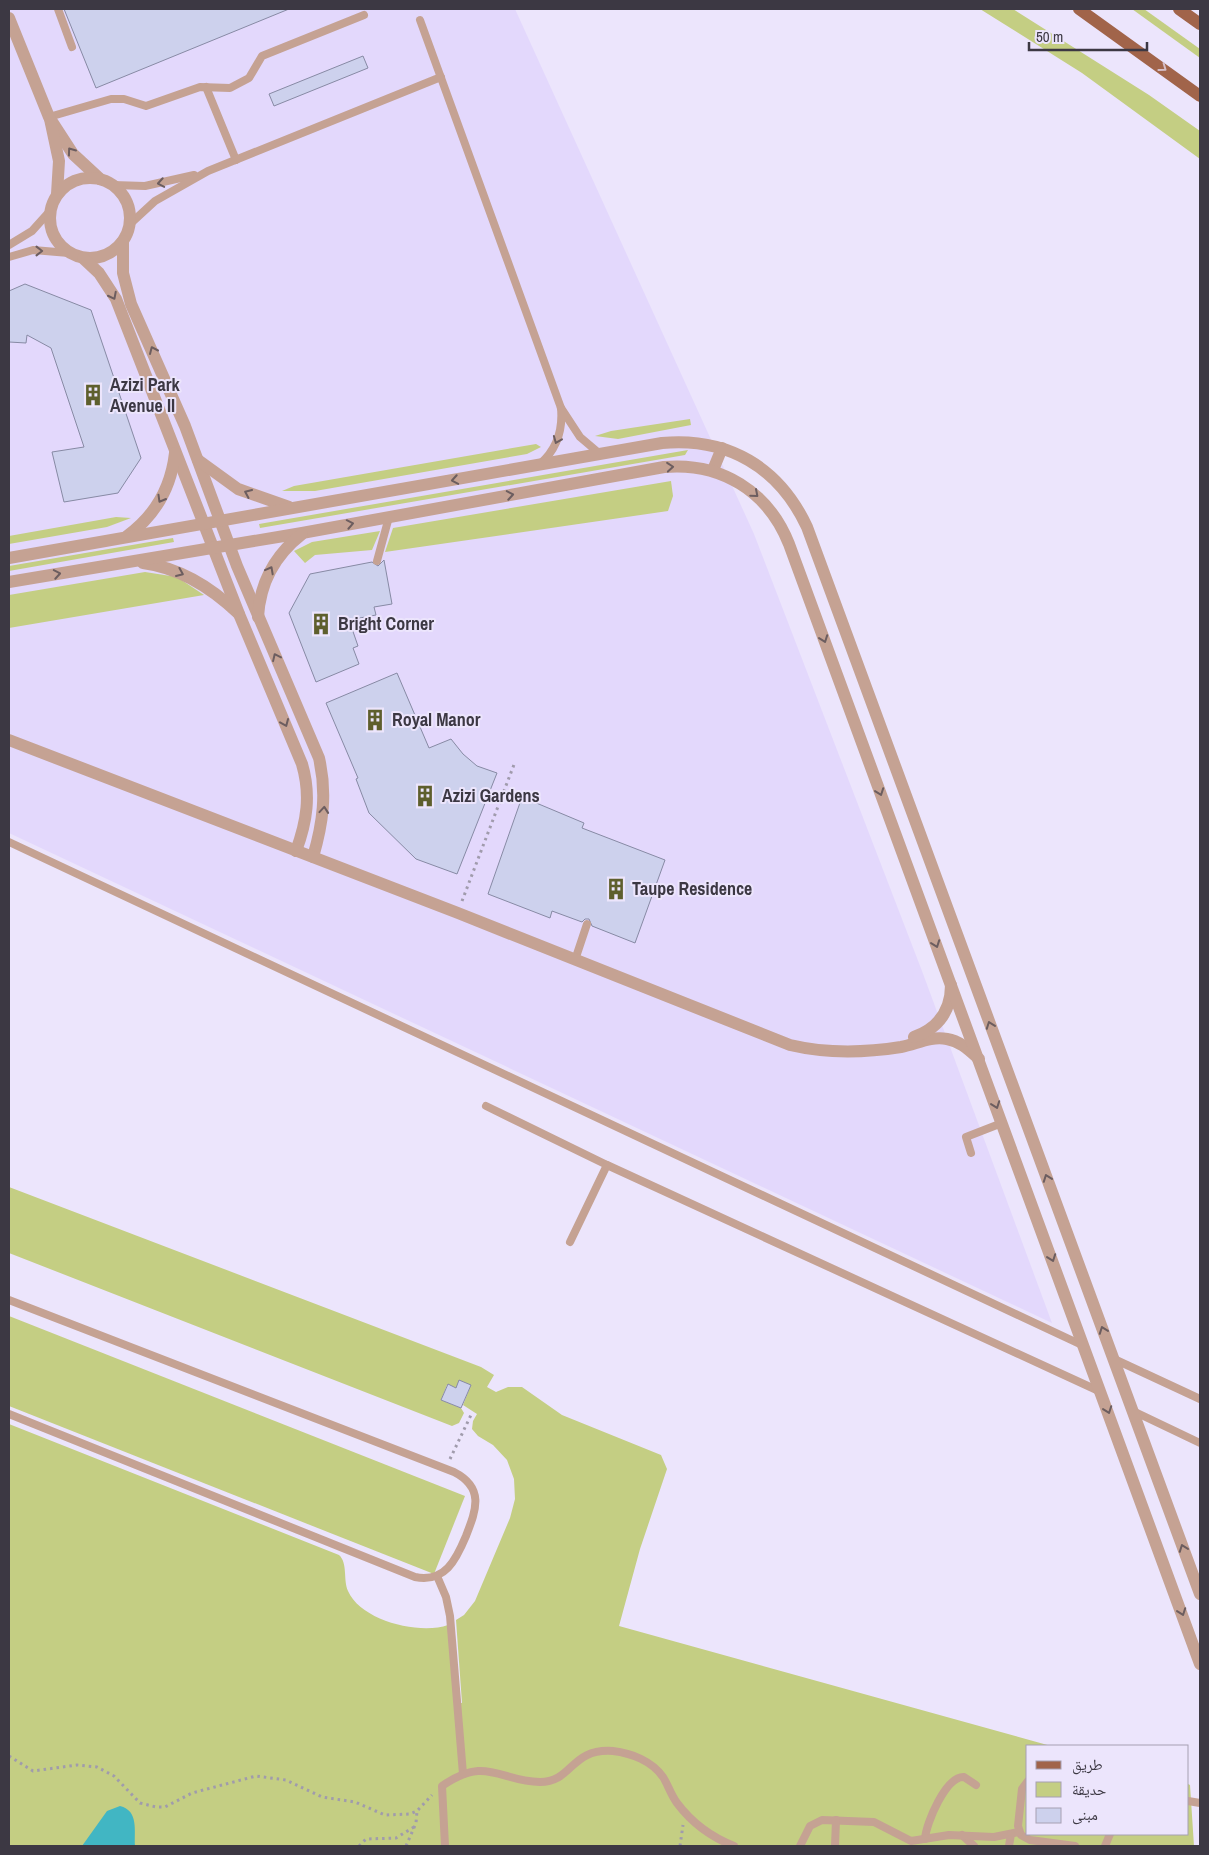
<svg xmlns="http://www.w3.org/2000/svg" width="1209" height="1855" viewBox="0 0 1209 1855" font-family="'Archivo Narrow','Noto Naskh Arabic',sans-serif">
  <rect width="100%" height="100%" fill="#ece5fc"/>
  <!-- built -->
  <polygon fill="#e3d8fc" points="9,9 515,9 754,534 922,971 1052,1323 9,833"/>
  <!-- green -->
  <g fill="#c4ce83">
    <polygon points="980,9 1013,9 1149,95 1200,131 1200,159 1082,73"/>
    <polygon points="1132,9 1144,9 1200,49 1200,58"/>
    <polygon points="690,419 691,425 618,439 595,436 611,431"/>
    <polygon points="536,444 541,447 527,454 315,491 282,491 294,486"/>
    <polygon points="688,450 685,455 260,528 259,524"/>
    <polygon points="671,481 673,496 668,511 385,552 393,528"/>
    <polygon points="116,517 131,518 107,527 9,544 9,536"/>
    <polygon points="380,531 372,550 315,555 305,563 294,551 312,542"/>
    <polygon points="173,538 174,542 9,571 9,566"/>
    <polygon points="145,572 177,577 204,595 9,628 9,595"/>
    <path d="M9 1187 481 1367 494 1375 487 1387 496 1392 508 1387H522L562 1415 661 1455 667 1469 640 1549 619 1626 1051 1746H1028V1834H1188V1784L1190 1785 1194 1846H9V1424L339 1555C348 1563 343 1580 348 1591 361 1621 420 1635 448 1625L454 1703H462L456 1620 464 1615 475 1601 510 1518 515 1499 514 1479 507 1460 493 1445 478 1436 472 1429 473 1421 477 1414 463 1405 471 1385 456 1388 447 1385 441 1400 461 1408 464 1413 459 1423 452 1426 9 1253Z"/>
    <polygon points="9,1316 465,1496 434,1574 9,1406"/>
  </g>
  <!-- water -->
  <path fill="#41b6c3" d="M120 1806C139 1811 134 1830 135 1846H82L107 1811Z"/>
  <!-- building -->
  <g fill="#cdd1ed" stroke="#878aa4">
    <polygon points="64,9 289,9 96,88"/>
    <polygon points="363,56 368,68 274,106 269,94"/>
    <polygon points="25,284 91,310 141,458 118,493 64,502 52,452 84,447 51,348 27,335 26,343 9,342 9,291"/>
    <polygon points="384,560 392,604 374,607 376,615 349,620 358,646 353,648 359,664 316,682 289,613 310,574 372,562 378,566"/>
    <polygon points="397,673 429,748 451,739 463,754 477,766 497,773 457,874 416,859 369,813 356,779 358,778 326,703"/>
    <polygon points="522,797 584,823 582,828 665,860 635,943 592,926 589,919 585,919 582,922 552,911 550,918 488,894"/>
    <polygon points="459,1380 471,1385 461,1408 441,1400 448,1384 456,1388"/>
  </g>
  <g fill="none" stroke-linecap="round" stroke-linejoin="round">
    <!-- path -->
    <g stroke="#a09bac" stroke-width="3" stroke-dasharray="2.5 4" stroke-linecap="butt">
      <polyline points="462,901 515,762"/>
      <polyline points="450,1459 471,1415"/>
      <polyline points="9,1756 33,1771 77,1765 97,1767 114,1776 140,1803 156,1807 165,1807 192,1793 256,1776 286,1780 322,1797 355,1802 385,1815 410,1814 417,1811 432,1795"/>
      <polyline points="359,1846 366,1839 396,1838 414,1827"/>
      <polyline points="406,1846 416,1823 417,1811"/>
      <polyline points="680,1846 683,1825"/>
    </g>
    <!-- service -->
    <g stroke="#c5a293" stroke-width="8">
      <polyline points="58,9 72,47"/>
      <path d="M420 20 561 408C563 430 557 449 540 464"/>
      <polyline points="206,87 236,160"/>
      <polyline points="49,117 111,99 124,99 146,106 200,87 230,88 249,78 262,56 364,15"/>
      <polyline points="113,185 145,186 194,175"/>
      <polyline points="130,224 155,201 208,171 441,77"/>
      <polyline points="9,245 32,231 50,211"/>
      <polyline points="9,257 33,250 69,253"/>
      <polyline points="561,408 580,437 600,454"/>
      <polyline points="377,561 389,517"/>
      <polyline points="9,842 1084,1346"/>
      <polyline points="575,960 587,924"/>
      <polyline points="486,1106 607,1165 1101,1392"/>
      <polyline points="971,1153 966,1137 1002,1123"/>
      <polyline points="570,1242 607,1165"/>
      <path d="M9 1300 454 1472C485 1488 476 1510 466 1536 456 1560 445 1583 415 1577L9 1414"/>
      <polyline points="1114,1359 1200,1399"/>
      <polyline points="1133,1411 1200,1443"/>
      <polyline points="437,1576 446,1597 450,1616 463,1774"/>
      <polyline points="1028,1781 1022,1789 1018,1826 1021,1835 1030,1840 1075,1846"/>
      <polyline points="1188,1801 1200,1803"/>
      <polyline points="962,1835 974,1846"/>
      <path d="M925 1839C926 1823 946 1776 964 1777L976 1785"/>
      <path d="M445 1846 442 1786C487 1755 498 1781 540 1782 573 1782 570 1748 613 1751 631 1753 652 1761 663 1777 668 1785 671 1795 677 1803 692 1823 711 1837 734 1846"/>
      <polyline points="800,1846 810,1826 822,1820 874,1822 911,1841 949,1835 994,1837 1019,1832"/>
      <polyline points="835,1846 836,1820"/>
      <polyline points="1009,1846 1011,1834"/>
      <polyline points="1105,1846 1110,1834"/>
    </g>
    <!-- minor -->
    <g stroke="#c5a293" stroke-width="12">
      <polyline points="9,18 49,117 73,154 100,179"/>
      <polyline points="50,119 59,161 57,194"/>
      <circle cx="90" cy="218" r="40"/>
      <path d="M123 241V273L131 304 185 426 237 566 319 758C327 793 323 823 313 857"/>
      <path d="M83 258 99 273 116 299 239 614 302 764C311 795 307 821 296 851"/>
      <path d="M9 740 458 913 790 1045C828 1054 863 1053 901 1047 917 1044 930 1036 947 1039 960 1041 969 1050 979 1059"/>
      <path d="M914 1037C939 1028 951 1011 951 985"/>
    </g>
    <!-- tertiary -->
    <g stroke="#c5a293" stroke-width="12">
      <polyline points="198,460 238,489 289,507"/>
      <polyline points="713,470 722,448"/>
      <path d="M127 536C156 515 171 488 175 453"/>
      <path d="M9 558 662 443C728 437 779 467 807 527L1200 1594"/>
      <path d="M143 563C181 568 212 588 239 614"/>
      <path d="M9 582 302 533 664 467C721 462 768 491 789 544L1200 1664"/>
      <path d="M258 617C260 582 275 555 302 534"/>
    </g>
    <!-- primary -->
    <g stroke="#a1644a" stroke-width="12">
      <polyline points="1079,9 1200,96"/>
      <polyline points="1179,9 1200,24"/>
    </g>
  </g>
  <!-- one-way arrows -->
  <defs><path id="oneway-chevron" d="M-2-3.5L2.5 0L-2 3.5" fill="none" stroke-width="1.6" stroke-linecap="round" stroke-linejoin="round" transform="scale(1.25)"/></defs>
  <use stroke="#d6bec7" href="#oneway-chevron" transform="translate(1163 68) rotate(36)"/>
  <g stroke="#6c5d5f">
    <use href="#oneway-chevron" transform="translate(71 151) rotate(-126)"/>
    <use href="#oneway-chevron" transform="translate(161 183) rotate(170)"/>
    <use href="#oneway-chevron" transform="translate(39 251)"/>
    <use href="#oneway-chevron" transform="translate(113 296) rotate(63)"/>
    <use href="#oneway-chevron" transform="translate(153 350) rotate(-114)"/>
    <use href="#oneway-chevron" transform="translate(557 440) rotate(112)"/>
    <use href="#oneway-chevron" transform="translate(670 467) rotate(-5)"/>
    <use href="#oneway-chevron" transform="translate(455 480) rotate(170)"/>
    <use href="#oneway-chevron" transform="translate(248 493) rotate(-156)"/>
    <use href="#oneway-chevron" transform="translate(755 494) rotate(41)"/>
    <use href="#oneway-chevron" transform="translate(510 495) rotate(-10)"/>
    <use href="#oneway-chevron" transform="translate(161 499) rotate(120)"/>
    <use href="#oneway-chevron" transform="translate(350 524) rotate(-11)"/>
    <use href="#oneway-chevron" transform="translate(270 570) rotate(-62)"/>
    <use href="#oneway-chevron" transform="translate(180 573) rotate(23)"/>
    <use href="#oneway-chevron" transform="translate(57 574) rotate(-10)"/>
    <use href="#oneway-chevron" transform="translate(824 639) rotate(70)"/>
    <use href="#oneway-chevron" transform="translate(276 657) rotate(-115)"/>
    <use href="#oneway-chevron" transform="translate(285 723) rotate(67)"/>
    <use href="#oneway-chevron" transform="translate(880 792) rotate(70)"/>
    <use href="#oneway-chevron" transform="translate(324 810) rotate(-85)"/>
    <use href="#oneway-chevron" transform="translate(936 944) rotate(70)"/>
    <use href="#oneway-chevron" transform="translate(990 1025) rotate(-110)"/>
    <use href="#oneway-chevron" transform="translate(996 1105) rotate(70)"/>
    <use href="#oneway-chevron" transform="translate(1047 1178) rotate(-110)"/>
    <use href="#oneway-chevron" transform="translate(1052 1258) rotate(70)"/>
    <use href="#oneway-chevron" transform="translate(1103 1330) rotate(-110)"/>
    <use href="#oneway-chevron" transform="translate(1108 1410) rotate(70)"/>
    <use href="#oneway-chevron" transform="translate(1183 1548) rotate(-110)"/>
    <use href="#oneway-chevron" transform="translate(1182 1612) rotate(70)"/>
  </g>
  <!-- icons -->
  <defs>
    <g id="building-bare" transform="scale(1.725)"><path d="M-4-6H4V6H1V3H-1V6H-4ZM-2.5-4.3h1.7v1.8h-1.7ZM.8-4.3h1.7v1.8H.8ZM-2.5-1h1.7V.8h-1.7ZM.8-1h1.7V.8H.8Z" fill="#5e5f2d" stroke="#ece5fc" stroke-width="2.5" paint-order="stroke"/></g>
  </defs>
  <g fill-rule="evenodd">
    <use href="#building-bare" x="93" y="395"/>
    <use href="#building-bare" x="321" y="624"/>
    <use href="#building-bare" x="375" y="720"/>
    <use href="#building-bare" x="425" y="796"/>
    <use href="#building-bare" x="616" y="889"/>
  </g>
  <g text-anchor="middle" stroke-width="4" stroke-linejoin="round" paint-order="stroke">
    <!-- poi labels -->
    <g font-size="18" font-weight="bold" fill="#3c3843" stroke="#ece5fc" text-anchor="start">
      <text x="110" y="391">Azizi Park<tspan x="110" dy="21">Avenue II</tspan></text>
      <text x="338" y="630">Bright Corner</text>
      <text x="392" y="726">Royal Manor</text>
      <text x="442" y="802">Azizi Gardens</text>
      <text x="632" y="895">Taupe Residence</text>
    </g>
  </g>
  <!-- border -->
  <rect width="1209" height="1855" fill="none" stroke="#3c3843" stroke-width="20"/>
  <!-- legend -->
  <rect x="1026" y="1745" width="162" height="90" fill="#ece5fc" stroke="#a6a0b2"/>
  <rect x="1036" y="1761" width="25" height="8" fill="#a1644a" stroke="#a6a0b2"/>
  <text x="1072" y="1770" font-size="15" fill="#3c3843">طريق</text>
  <rect x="1036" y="1782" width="25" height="15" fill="#c4ce83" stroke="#a6a0b2"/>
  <text x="1072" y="1795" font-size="15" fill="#3c3843">حديقة</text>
  <rect x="1036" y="1808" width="25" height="15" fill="#cdd1ed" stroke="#a6a0b2"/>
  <text x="1072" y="1820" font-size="15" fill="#3c3843">مبنى</text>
  <!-- scale -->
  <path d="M1029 42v8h118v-8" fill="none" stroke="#3c3843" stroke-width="2.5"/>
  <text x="1036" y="42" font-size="15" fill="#3c3843" stroke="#ece5fc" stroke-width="4" paint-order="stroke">50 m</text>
</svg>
